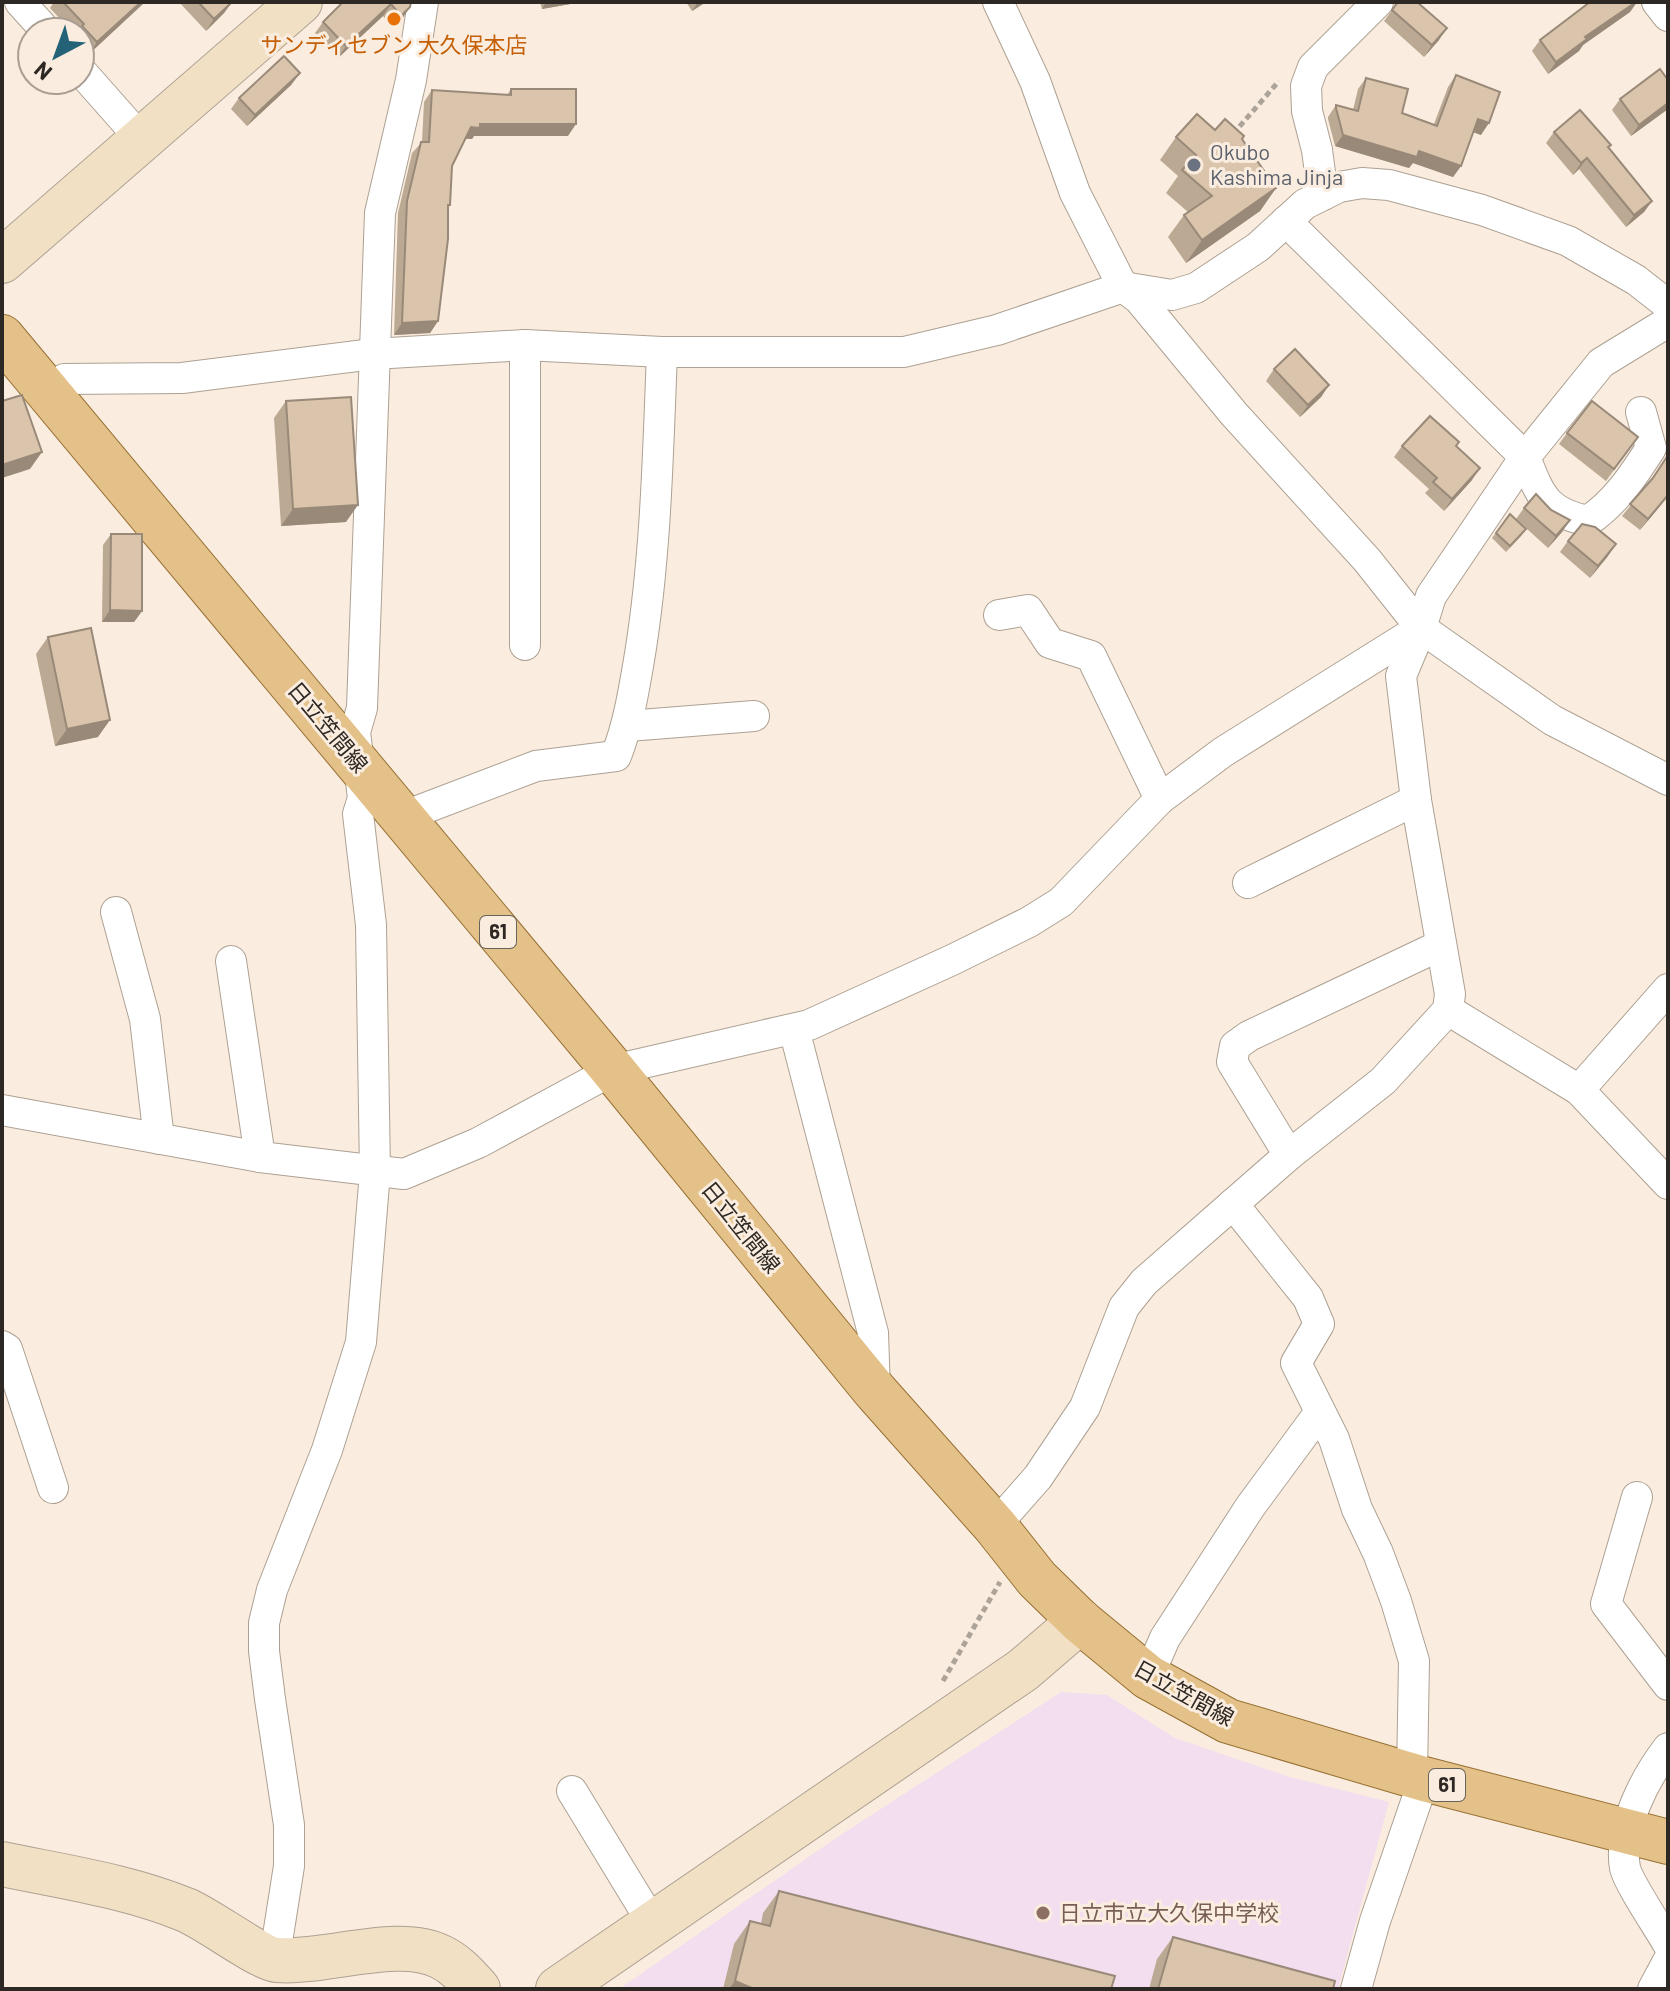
<svg xmlns="http://www.w3.org/2000/svg" width="1670" height="1991" viewBox="0 0 1670 1991" font-family="Barlow,'Noto Sans JP',sans-serif">
  <rect width="100%" height="100%" fill="#faeddf"/>
  <!-- education -->
  <polygon fill="#f2deee" points="1061,1692 1107,1695 1175,1738 1290,1777 1389,1802 1338,1989 619,1989 836,1838"/>
  <g fill="none" stroke-linecap="round" stroke-linejoin="round">
    <!-- street casing -->
    <g stroke="#ada193" stroke-width="32">
      <g id="street">
        <polyline points="20,2 47,32"/>
        <polyline points="998,2 1035,81 1075,193 1123,287 1139,299 1234,414 1367,560 1421,628 1552,720 1668,780"/>
        <polyline points="1657,2 1668,16"/>
        <polyline points="80,70 141,139"/>
        <polyline points="1323,195 1317,150 1307,111 1306,86 1313,67 1378,2"/>
        <path d="M1286 221 1525 457C1540 495 1545 512 1588 521 1616 502 1633 476 1651 448L1641 412"/>
        <polyline points="525,345 525,645"/>
        <polyline points="47,390 64,379 182,378 373,354 525,345 662,352 904,352 997,330 1123,287 1172,295 1196,288 1258,247 1305,204 1339,187 1362,183 1389,185 1482,210 1568,241 1636,280 1668,305"/>
        <polyline points="999,615 1028,610 1050,643 1091,656 1160,799"/>
        <polyline points="628,726 754,716"/>
        <path d="M402 817 536 766 616 756C629 723 634 689 640 654 656 554 658 453 662 352"/>
        <polyline points="1248,883 1416,800"/>
        <polyline points="116,912 145,1019 159,1139"/>
        <polyline points="231,961 260,1157"/>
        <polyline points="1448,1010 1579,1090 1668,1184"/>
        <polyline points="794,1029 873,1333 875,1391"/>
        <polyline points="1579,1090 1668,989"/>
        <polyline points="2,1110 260,1157 404,1174 478,1143 613,1070 809,1025 952,960 1029,922 1061,902 1160,799 1223,752 1421,628 1431,596 1525,457 1601,363 1668,322"/>
        <polyline points="1289,1155 1232,1062 1235,1046 1249,1036 1441,945"/>
        <polyline points="1233,1204 1308,1298 1319,1324 1296,1363 1334,1439 1357,1509 1378,1553 1396,1601 1414,1661 1412,1775"/>
        <polyline points="2,1346 7,1349 53,1488"/>
        <polyline points="1637,1497 1606,1604 1668,1685"/>
        <polyline points="995,1526 1038,1477 1085,1407 1124,1307 1144,1282 1289,1155 1383,1081 1448,1010 1450,994 1416,800 1401,676 1421,628"/>
        <polyline points="1148,1677 1165,1638 1250,1507 1320,1412"/>
        <path d="M1668 1748C1645 1778 1618 1829 1625 1868 1628 1882 1659 1928 1668 1944"/>
        <polyline points="572,1791 653,1924"/>
        <polyline points="274,1961 289,1866 289,1825 270,1699 264,1651 264,1623 272,1590 327,1450 361,1342 375,1172 371,925 358,814 363,798 355,732 362,708 380,213 411,80 423,2"/>
        <polyline points="1356,1989 1375,1921 1424,1779"/>
        <polyline points="1653,1989 1668,1961"/>
      </g>
    </g>
    <!-- secondary casing -->
    <g stroke="#ada193" stroke-width="46">
      <g id="secondary">
        <polyline points="2,261 300,2"/>
        <path d="M2 1864C64 1877 128 1886 186 1910 208 1919 261 1959 277 1960 325 1964 399 1935 441 1957 456 1964 467 1977 478 1989"/>
        <polyline points="558,1989 1023,1670 1080,1621"/>
      </g>
    </g>
    <!-- primary casing -->
    <g stroke="#977033" stroke-width="46">
      <polyline id="primary" points="2,337 613,1070 875,1391 995,1526 1037,1579 1080,1621 1148,1677 1228,1721 1424,1779 1668,1842"/>
    </g>
    <!-- path -->
    <g stroke="#ada398" stroke-width="5" stroke-dasharray="6 4" stroke-linecap="butt">
      <polyline points="1233,134 1279,81"/>
      <polyline points="943,1681 1000,1582"/>
    </g>
    <!-- street -->
    <use href="#street" stroke="#fff" stroke-width="30"/>
    <!-- secondary -->
    <use href="#secondary" stroke="#f1e0c4" stroke-width="44"/>
    <!-- primary -->
    <use href="#primary" stroke="#e3c189" stroke-width="44"/>
  </g>
  <!-- wall -->
  <g fill="#bba993">
    <polygon points="54,2 145,2 89,54 80,44 80,32 72,32 50,8"/>
    <polygon points="179,2 232,2 224,13 206,31"/>
    <polygon points="343,2 411,2 402,19 392,27 383,16 338,58 315,33 323,22"/>
    <polygon points="540,2 577,2 576,3 542,9"/>
    <polygon points="686,2 706,2 692,11"/>
    <polygon points="1398,2 1439,40 1424,57 1384,21"/>
    <polygon points="1586,2 1637,2 1630,12 1583,45 1579,51 1548,74 1532,51 1540,40 1587,4"/>
    <polygon points="300,73 291,85 247,126 231,109 239,98"/>
    <polygon points="1456,75 1481,135 1473,132 1461,166 1453,177 1413,163 1409,168 1335,146 1328,119 1328,117 1336,105 1353,110 1358,89 1366,78 1402,113 1434,124 1448,87"/>
    <polygon points="1668,80 1668,109 1631,136 1612,110 1620,99"/>
    <polygon points="511,89 568,136 474,136 472,139 465,139 452,166 450,205 448,208 438,321 430,333 394,335 398,213 412,153 422,142 424,102 432,90 507,95"/>
    <polygon points="1215,130 1242,140 1276,188 1260,211 1186,263 1168,237 1184,215 1188,212 1166,193 1178,176 1160,160 1176,137"/>
    <polygon points="1554,132 1611,145 1609,148 1652,201 1644,212 1626,227 1579,169 1573,175 1546,143"/>
    <polygon points="1274,369 1329,385 1321,397 1300,417 1266,381"/>
    <polygon points="286,401 346,522 281,526 274,418"/>
    <polygon points="1567,433 1638,437 1606,481 1559,444"/>
    <polygon points="1402,446 1456,447 1472,480 1444,511 1425,493 1429,489 1394,457"/>
    <polygon points="1668,455 1668,501 1666,499 1640,530 1622,516 1652,479"/>
    <polygon points="1524,508 1570,520 1562,532 1548,548 1516,519"/>
    <polygon points="1510,514 1522,535 1506,552 1492,538"/>
    <polygon points="111,534 142,611 134,622 102,622 103,545"/>
    <polygon points="1568,541 1608,556 1590,578 1560,552"/>
    <polygon points="48,637 98,737 55,746 36,654"/>
    <polygon points="779,1891 1111,1989 723,1989 734,1944 750,1921 761,1924 763,1913"/>
    <polygon points="1173,1937 1333,1989 1149,1989 1157,1959"/>
  </g>
  <!-- shaded-wall -->
  <g fill="#998978">
    <polygon points="141,2 145,2 89,54 97,42"/>
    <polygon points="232,2 224,13 206,31 214,19"/>
    <polygon points="546,2 577,2 576,3 542,9"/>
    <polygon points="698,2 706,2 692,11"/>
    <polygon points="1636,2 1637,2 1630,12 1583,45 1579,51 1548,74 1556,62 1585,37"/>
    <polygon points="391,4 383,16 338,58 346,46"/>
    <polygon points="410,7 402,19 392,27 401,16"/>
    <polygon points="1447,28 1439,40 1424,57 1432,45"/>
    <polygon points="300,73 291,85 247,126 255,115"/>
    <polygon points="1668,103 1668,109 1631,136 1639,125"/>
    <polygon points="1478,119 1489,123 1481,135 1470,131"/>
    <polygon points="480,124 576,124 568,136 474,136 472,139 462,138 471,127"/>
    <polygon points="1343,135 1419,151 1461,166 1453,177 1413,163 1409,168 1335,146"/>
    <polygon points="1587,158 1579,169 1573,175 1581,163"/>
    <polygon points="1276,188 1260,211 1186,263 1202,240"/>
    <polygon points="1652,201 1644,212 1626,227 1634,215"/>
    <polygon points="438,321 430,333 394,335 402,323"/>
    <polygon points="1329,385 1321,397 1300,417 1308,405"/>
    <polygon points="42,452 30,469 2,478 2,465"/>
    <polygon points="1480,468 1472,480 1444,511 1452,499"/>
    <polygon points="1668,495 1668,496 1640,530 1648,519"/>
    <polygon points="358,505 346,522 281,526 293,509"/>
    <polygon points="1570,520 1562,532 1548,548 1556,536"/>
    <polygon points="1616,544 1608,556 1590,578 1598,566"/>
    <polygon points="110,610 142,611 134,622 102,622"/>
    <polygon points="110,720 98,737 55,746 67,729"/>
    <polygon points="735,1981 754,1989 729,1989"/>
  </g>
  <!-- building -->
  <g fill="#dac4ab" stroke="#998978" stroke-width="2">
    <polygon points="63,2 141,2 97,42 82,26 84,24"/>
    <polygon points="198,2 232,2 214,19"/>
    <polygon points="343,2 411,2 410,7 401,16 391,4 346,46 323,22"/>
    <polygon points="1398,2 1417,2 1447,28 1432,45 1392,10"/>
    <polygon points="1590,2 1636,2 1585,37 1587,39 1556,62 1540,40"/>
    <polygon points="284,56 300,73 255,115 239,98"/>
    <polygon points="1660,69 1668,80 1668,103 1639,125 1620,99"/>
    <polygon points="1456,75 1500,92 1489,123 1478,119 1461,166 1419,151 1417,157 1343,135 1336,108 1336,105 1358,111 1366,78 1408,89 1402,113 1437,126"/>
    <polygon points="511,89 576,89 576,124 480,124 480,128 471,127 452,166 450,205 448,205 448,239 438,321 402,323 407,201 421,142 429,142 432,90 511,95"/>
    <polygon points="1580,110 1611,145 1608,147 1652,201 1634,215 1587,158 1581,163 1554,132"/>
    <polygon points="1197,114 1215,130 1225,119 1244,136 1242,139 1276,188 1202,240 1184,215 1212,196 1182,170 1196,155 1176,137"/>
    <polygon points="1295,349 1329,385 1308,405 1274,369"/>
    <polygon points="22,395 42,452 2,465 2,401"/>
    <polygon points="351,397 358,505 293,509 286,401"/>
    <polygon points="1592,401 1638,437 1614,469 1567,433"/>
    <polygon points="1430,416 1459,442 1456,446 1480,468 1452,499 1433,482 1437,478 1402,446"/>
    <polygon points="1668,455 1668,495 1648,519 1630,504 1653,478"/>
    <polygon points="1536,494 1551,510 1570,520 1556,536 1524,508"/>
    <polygon points="1510,514 1526,529 1510,546 1496,533"/>
    <polygon points="1582,524 1595,527 1616,544 1598,566 1568,541"/>
    <polygon points="111,534 142,534 142,611 110,610"/>
    <polygon points="91,628 110,720 67,729 48,637"/>
    <polygon points="779,1891 1115,1976 1111,1989 754,1989 735,1981 750,1921 770,1926"/>
    <polygon points="1173,1937 1335,1981 1333,1989 1158,1989"/>
  </g>
  <!-- markers -->
  <circle fill="#e8710a" stroke="#faeddf" stroke-width="3" cx="394" cy="19" r="8"/>
  <circle fill="#6b7280" stroke="#faeddf" stroke-width="3" cx="1194" cy="165" r="8"/>
  <circle fill="#8d6e63" stroke="#faeddf" stroke-width="3" cx="1043" cy="1913" r="8"/>
  <g text-anchor="middle" stroke-width="6" stroke-linejoin="round" paint-order="stroke">
    <!-- shield labels -->
    <g fill="#faeddf" stroke="#6a635b" stroke-width="2">
      <rect x="480" y="916" width="36" height="32" rx="6"/>
      <rect x="1429" y="1769" width="36" height="32" rx="6"/>
    </g>
    <g font-size="20" font-weight="bold" fill="#2d2823">
      <text x="498" y="939">61</text>
      <text x="1447" y="1792">61</text>
    </g>
    <!-- food labels -->
    <g font-size="22" fill="#c56008" stroke="#faeddf">
      <text x="394" y="53">サンディセブン 大久保本店</text>
    </g>
    <!-- worship labels -->
    <g font-size="22" fill="#5b616d" stroke="#faeddf" text-anchor="start">
      <text x="1210" y="160">Okubo<tspan x="1210" dy="25">Kashima Jinja</tspan></text>
    </g>
    <!-- street labels -->
    <g font-size="22" fill="#2d2823" stroke="#faeddf">
      <text transform="translate(328 727) rotate(50)" y="8">日立笠間線</text>
      <text transform="translate(741 1227) rotate(51)" y="8">日立笠間線</text>
      <text transform="translate(1184 1693) rotate(29)" y="8">日立笠間線</text>
    </g>
    <!-- education labels -->
    <g font-size="22" fill="#785e54" stroke="#faeddf" text-anchor="start">
      <text x="1059" y="1921">日立市立大久保中学校</text>
    </g>
  </g>
  <!-- border -->
  <rect width="1670" height="1991" fill="none" stroke="#2d2823" stroke-width="8"/>
  <!-- north arrow -->
  <g transform="translate(56 56) rotate(221)"><circle r="38" fill="#faeddf" stroke="#a89e94" stroke-width="2"/>
  <path d="M0-6L14 30L0 20L-14 30Z" fill="#246278"/>
  <text y="-12" font-size="22" font-weight="bold" text-anchor="middle" fill="#2d2823">N</text>
  </g>
</svg>
